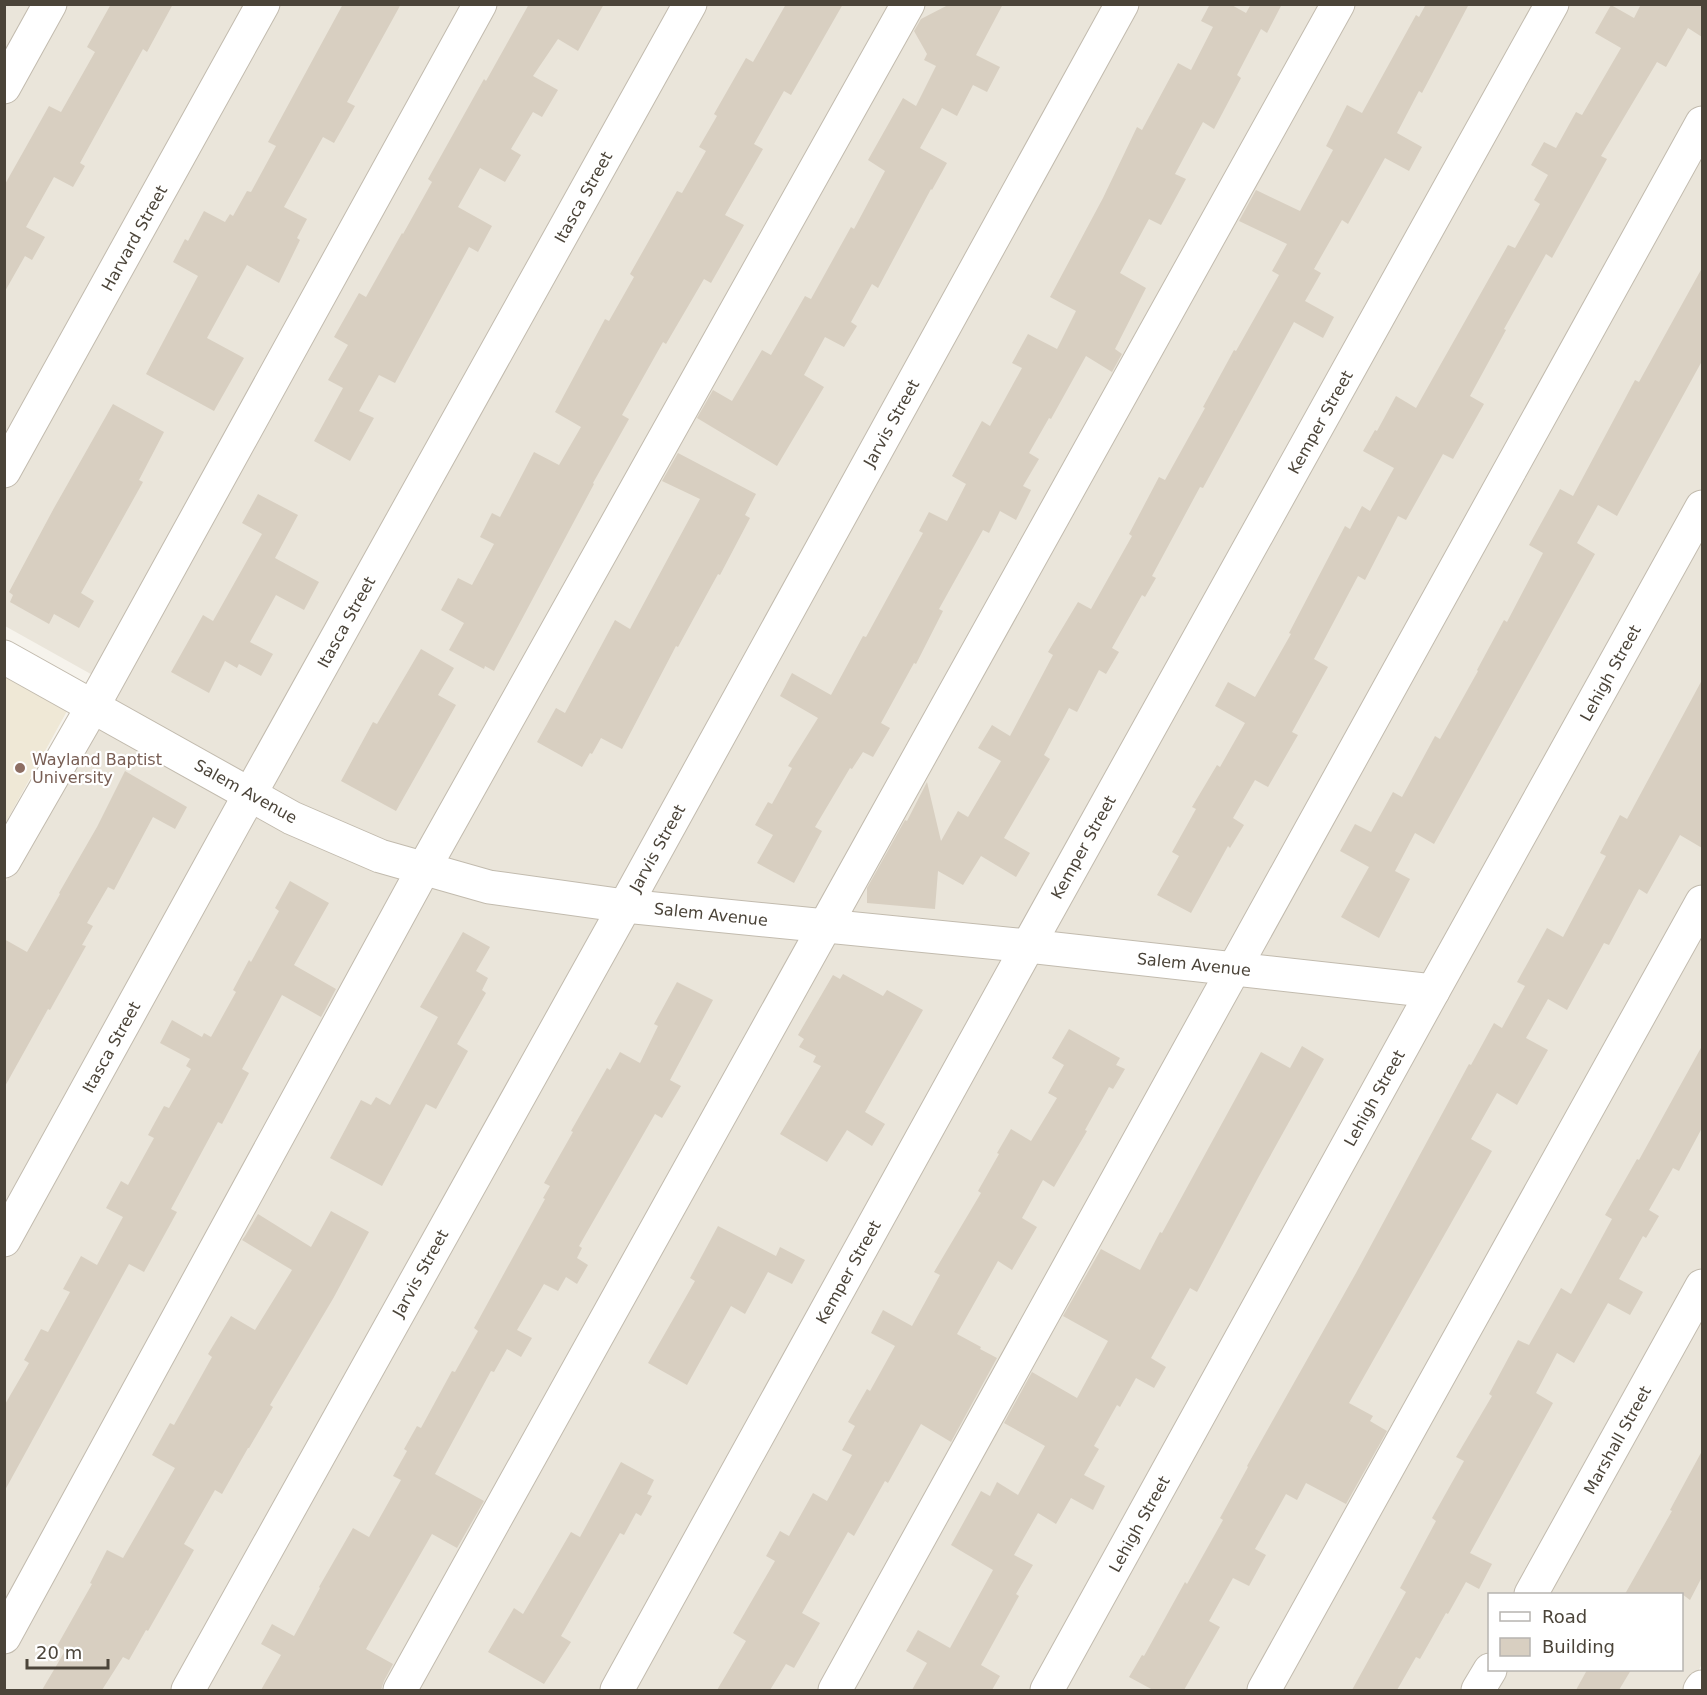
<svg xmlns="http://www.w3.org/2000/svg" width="1707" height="1695" viewBox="0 0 1707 1695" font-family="'DejaVu Sans',sans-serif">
  <rect width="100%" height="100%" fill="#f6f3ec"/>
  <!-- residential -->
  <path fill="#eae5da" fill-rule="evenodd" d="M5 5H1702V1664L1688 1690H5V883L114 687 5 626ZM1490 1594H1682V1670H1490Z"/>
  <!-- education -->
  <polygon fill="#efe8d6" points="5,677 67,711 5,824"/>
  <!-- building -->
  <g fill="#d8cfc1">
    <polygon points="111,4 173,4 147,52 143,49 80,163 85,166 73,187 54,177 26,227 45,237 32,260 25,256 4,293 4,186 49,106 61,112 95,52 87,47"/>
    <polygon points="343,4 401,4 347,102 355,106 334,143 323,137 284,207 307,219 297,238 300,240 279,283 247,265 207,338 244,358 214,411 146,374 198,276 173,262 185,239 188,241 204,211 225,222 230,214 233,216 247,191 251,192 276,146 268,142"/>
    <polygon points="529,4 604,4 578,51 558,39 533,76 558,90 542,117 533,112 511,149 521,155 505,182 480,168 458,207 492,226 478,252 469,247 395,383 379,375 359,411 374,418 350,461 314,441 343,388 328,380 348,345 334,337 359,293 366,297 402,233 403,234 432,182 428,179 484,79 486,81"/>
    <polygon points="786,4 843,4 791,95 784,91 754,144 763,149 725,215 744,225 711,283 704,279 666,344 663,342 622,415 629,419 593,483 594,484 515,632 494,671 485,666 484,669 449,650 464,623 441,610 458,578 472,585 494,544 480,537 492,513 500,517 534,452 559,465 581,427 555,412 605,319 609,321 634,277 630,274 677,191 682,193 706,151 699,147 717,116 714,114 746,58 753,62"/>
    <polygon points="950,4 1003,4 976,55 1000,67 987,92 973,85 957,116 942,108 920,148 947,163 932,190 931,189 878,288 872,284 851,322 857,326 844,347 825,337 804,375 824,387 777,466 697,418 713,390 732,401 762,350 771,355 805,296 811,299 851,227 854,229 885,171 868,160 903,98 916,106 936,66 924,60 927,54 914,31 921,19"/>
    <polygon points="1210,4 1230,4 1246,13 1251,4 1282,4 1267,33 1261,29 1237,75 1241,78 1214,129 1203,122 1175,174 1186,179 1161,225 1149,219 1120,273 1146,288 1115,349 1122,354 1112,372 1086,356 1051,419 1049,418 1029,453 1039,459 1023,486 1031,490 1016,520 1000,511 989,533 983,530 939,609 943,611 916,664 914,663 881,723 890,728 873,757 863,752 852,769 850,768 815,827 822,831 794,883 757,863 773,835 755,825 768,802 772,804 792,768 788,766 818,718 780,696 792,673 831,695 863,636 866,637 923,533 919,531 929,512 947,521 966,484 952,476 982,421 990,426 1022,368 1012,363 1028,334 1057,349 1076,311 1050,297 1103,198 1137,127 1142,130 1178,63 1191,70 1213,27 1201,21"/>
    <polygon points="1426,4 1469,4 1422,93 1419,91 1397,133 1422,147 1409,171 1385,158 1348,224 1342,220 1314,269 1321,273 1305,301 1334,317 1323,338 1294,322 1203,488 1200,487 1152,576 1156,578 1145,597 1142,595 1112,648 1119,652 1106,674 1099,670 1077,712 1069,708 1044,755 1050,759 1004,838 1030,853 1016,877 981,856 963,885 938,871 935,909 867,903 867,888 905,820 907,821 927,782 941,841 958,811 968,817 1001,761 978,748 992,725 1010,736 1053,655 1048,652 1078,602 1091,609 1132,536 1129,534 1159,477 1165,480 1205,408 1203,407 1234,350 1236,351 1279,275 1272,271 1287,244 1239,221 1256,190 1300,211 1333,150 1326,146 1347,105 1362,113 1416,15 1419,17"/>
    <polygon points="1641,4 1702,4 1702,37 1688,28 1666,67 1657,62 1601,156 1607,159 1552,258 1546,254 1504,329 1506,330 1470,396 1484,404 1453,459 1443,454 1406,520 1398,516 1365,580 1358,576 1314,659 1328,667 1292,732 1298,735 1268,787 1255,780 1233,818 1244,825 1230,848 1228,846 1191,913 1157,895 1179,856 1172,852 1196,809 1192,807 1217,765 1220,767 1245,723 1215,706 1228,682 1255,697 1291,634 1289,633 1345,526 1350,529 1362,506 1370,511 1394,468 1363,451 1375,430 1377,431 1396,396 1416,408 1508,245 1515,248 1540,204 1534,200 1548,175 1531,165 1544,142 1556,148 1576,112 1582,115 1621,48 1595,33 1611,5 1634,18"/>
    <polygon points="1702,268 1702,361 1617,516 1598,505 1577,543 1595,554 1434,844 1415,833 1395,871 1410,879 1379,938 1341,917 1369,867 1340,851 1355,824 1371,832 1393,792 1402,797 1435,736 1440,739 1478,671 1477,670 1504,620 1507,622 1543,553 1529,545 1560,489 1573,496 1635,380 1639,382"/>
    <polygon points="113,404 164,432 139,480 143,482 81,593 94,601 79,628 54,614 49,624 10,602 13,595 9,592 54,508"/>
    <polygon points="678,453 756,494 745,515 750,518 720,575 718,574 678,647 676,646 622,749 601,738 592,754 590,753 582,767 537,742 556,708 565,713 615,620 630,629 700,499 662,481"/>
    <polygon points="258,494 298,515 275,558 319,582 304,610 276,595 250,642 273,654 261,676 239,664 237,668 225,661 209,693 171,672 203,615 213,621 262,534 242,523"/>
    <polygon points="421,649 454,668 438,695 456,705 396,811 341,781 373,722 377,724"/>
    <polygon points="1702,680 1702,848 1680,835 1647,894 1639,889 1609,945 1604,943 1567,1010 1548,999 1526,1038 1548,1050 1517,1105 1497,1093 1471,1139 1492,1151 1349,1403 1373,1416 1370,1421 1387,1431 1346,1504 1306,1483 1297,1500 1286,1494 1255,1549 1266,1555 1249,1586 1233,1578 1209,1621 1220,1627 1184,1690 1153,1690 1129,1677 1142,1655 1144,1656 1185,1582 1187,1584 1223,1520 1220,1518 1248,1467 1247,1466 1356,1273 1469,1064 1471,1065 1494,1023 1502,1028 1525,986 1517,982 1547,928 1563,937 1606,856 1600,853 1620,815 1627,819"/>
    <polygon points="125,771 187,807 175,829 153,817 114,890 108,887 87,923 93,926 82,945 86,946 50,1010 48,1009 4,1088 4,939 27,952 60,894 59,893 97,827"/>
    <polygon points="290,881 329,903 294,965 336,989 321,1017 282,995 242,1069 249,1073 222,1124 218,1122 171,1209 177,1212 144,1272 129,1264 4,1492 4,1406 29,1363 24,1360 41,1329 48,1332 70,1292 63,1289 81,1256 97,1265 123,1217 106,1208 121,1181 128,1185 154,1138 148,1135 164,1106 169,1108 191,1069 186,1066 190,1059 160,1043 172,1020 202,1037 204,1033 211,1037 236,992 233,990 249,960 251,962 279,911 275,908"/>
    <polygon points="463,932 490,947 476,971 488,978 482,990 486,993 457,1044 468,1051 436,1109 426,1104 382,1186 330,1158 361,1100 371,1105 376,1097 390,1105 438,1017 420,1007"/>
    <polygon points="843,974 883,996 887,990 923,1010 865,1112 885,1124 872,1146 847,1130 827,1162 780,1134 821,1066 813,1062 816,1056 799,1047 804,1039 798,1035 833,975 840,979"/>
    <polygon points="677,982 713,1000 670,1080 681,1086 662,1118 655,1114 579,1246 582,1248 577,1258 588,1265 577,1284 566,1277 558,1291 544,1284 517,1330 532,1338 521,1357 507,1349 494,1372 491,1371 435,1474 484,1501 457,1548 432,1534 366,1649 393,1664 384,1681 381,1690 261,1690 281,1655 261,1644 272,1624 294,1636 320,1588 319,1587 353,1528 369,1537 401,1480 393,1476 407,1451 404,1449 417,1426 421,1428 452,1371 455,1372 478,1331 474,1328 545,1199 543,1198 550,1186 544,1183 573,1132 571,1131 607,1068 610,1070 620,1052 640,1063 658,1026 654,1024"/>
    <polygon points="1069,1029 1120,1058 1116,1065 1125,1069 1113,1089 1109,1087 1085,1130 1087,1131 1054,1187 1043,1180 1022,1218 1037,1227 1012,1270 998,1261 957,1334 981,1347 980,1349 997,1358 951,1442 921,1424 888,1483 885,1481 854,1536 848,1532 802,1613 820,1623 794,1668 786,1664 770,1690 717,1690 746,1641 733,1633 775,1561 766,1556 780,1531 789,1536 813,1493 827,1501 852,1455 842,1450 855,1426 848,1422 867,1389 870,1391 895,1346 871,1333 883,1310 912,1326 940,1275 934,1272 981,1193 978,1191 999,1154 997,1153 1011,1129 1031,1141 1057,1098 1048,1093 1064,1065 1052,1058"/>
    <polygon points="1302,1046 1324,1059 1258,1178 1197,1292 1190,1288 1151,1358 1166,1367 1154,1388 1136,1378 1120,1407 1117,1405 1094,1446 1099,1449 1084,1475 1105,1486 1093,1510 1071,1498 1056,1524 1038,1513 1014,1555 1033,1565 1016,1594 1019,1596 981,1665 1000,1676 992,1690 912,1690 927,1663 906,1651 918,1630 950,1648 993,1570 951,1545 981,1491 990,1496 997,1482 1018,1495 1045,1446 1004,1423 1032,1372 1077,1398 1108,1341 1063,1316 1101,1249 1140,1270 1160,1232 1162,1233 1261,1052 1290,1068"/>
    <polygon points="1702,1046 1702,1128 1679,1171 1673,1168 1649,1210 1659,1216 1646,1238 1643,1236 1619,1279 1643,1292 1630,1315 1608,1303 1574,1363 1557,1353 1536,1393 1553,1403 1470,1553 1492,1564 1479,1589 1466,1582 1448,1614 1446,1613 1420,1659 1416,1657 1397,1690 1352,1690 1406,1592 1400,1588 1436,1521 1432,1518 1464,1461 1456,1457 1492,1396 1489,1394 1518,1340 1529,1345 1561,1288 1571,1294 1612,1219 1605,1215 1637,1159 1639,1160"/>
    <polygon points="331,1211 369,1232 334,1297 270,1405 273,1407 249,1448 248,1448 222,1494 215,1490 184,1544 194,1550 148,1631 146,1630 129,1660 123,1657 102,1690 42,1690 65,1651 57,1646 92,1584 90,1583 107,1550 123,1558 175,1468 152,1455 170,1423 174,1425 212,1357 208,1354 231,1316 255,1330 292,1270 242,1240 245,1236 258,1214 311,1247"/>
    <polygon points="718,1226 776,1256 780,1247 805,1260 792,1284 768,1272 745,1314 731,1306 687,1385 648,1363 695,1281 690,1278"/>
    <polygon points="1702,1451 1702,1577 1690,1600 1682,1594 1625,1594 1672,1511 1670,1510"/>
    <polygon points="621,1462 654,1480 647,1494 652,1496 641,1516 636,1513 624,1535 620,1533 561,1636 571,1642 544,1684 488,1652 514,1608 523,1614 571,1532 580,1537"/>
    <polygon points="1587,1670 1631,1670 1619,1690 1576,1690"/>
  </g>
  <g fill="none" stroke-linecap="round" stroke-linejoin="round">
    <!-- minor casing -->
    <g stroke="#c2bbae" stroke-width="35">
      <g id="minor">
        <polyline points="4,87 50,4"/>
        <polyline points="4,471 263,4"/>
        <polyline points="4,657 292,818 380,856 489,887 625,906 1028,946 1433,991"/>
        <polyline points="4,861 93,706 480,4"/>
        <polyline points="4,1240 250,794 690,4"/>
        <polyline points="1531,1594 1702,1286"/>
        <polyline points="4,1637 424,868 908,4"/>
        <polyline points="188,1690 625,906 1122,4"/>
        <polyline points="400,1690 1338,4"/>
        <polyline points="617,1690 1028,946 1552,4"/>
        <polyline points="835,1690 1702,123"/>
        <polyline points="1047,1690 1433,991 1702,507"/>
        <polyline points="1264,1690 1702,902"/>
        <polyline points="1478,1690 1490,1670"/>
        <polyline points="1700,1690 1702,1687"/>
      </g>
    </g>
    <!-- minor -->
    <use href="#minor" stroke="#fff" stroke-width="33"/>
  </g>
  <!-- markers -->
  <circle fill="#8d6e63" stroke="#fff" stroke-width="2" cx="20" cy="768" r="6"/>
  <g text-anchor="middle" stroke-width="4.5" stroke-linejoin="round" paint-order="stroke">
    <!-- street labels -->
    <g font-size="16" fill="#4b4439" stroke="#fff">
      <text transform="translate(583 197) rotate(-61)" y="6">Itasca Street</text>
      <text transform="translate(134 238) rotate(-61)" y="6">Harvard Street</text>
      <text transform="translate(1320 422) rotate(-61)" y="6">Kemper Street</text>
      <text transform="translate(891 423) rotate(-61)" y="6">Jarvis Street</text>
      <text transform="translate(346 622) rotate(-61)" y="6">Itasca Street</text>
      <text transform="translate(1610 673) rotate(-61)" y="6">Lehigh Street</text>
      <text transform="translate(246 791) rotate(29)" y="6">Salem Avenue</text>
      <text transform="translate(1083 847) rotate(-61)" y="6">Kemper Street</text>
      <text transform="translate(657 848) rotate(-61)" y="6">Jarvis Street</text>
      <text transform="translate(711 914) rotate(6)" y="6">Salem Avenue</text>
      <text transform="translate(1194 964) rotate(6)" y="6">Salem Avenue</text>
      <text transform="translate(111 1047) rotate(-61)" y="6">Itasca Street</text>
      <text transform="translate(1374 1098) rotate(-61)" y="6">Lehigh Street</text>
      <text transform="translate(848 1272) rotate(-61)" y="6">Kemper Street</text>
      <text transform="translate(420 1273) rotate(-61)" y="6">Jarvis Street</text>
      <text transform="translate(1617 1440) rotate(-61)" y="6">Marshall Street</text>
      <text transform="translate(1139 1524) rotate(-61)" y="6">Lehigh Street</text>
    </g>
    <!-- education labels -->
    <g font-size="16" fill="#785e54" stroke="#fff" text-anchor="start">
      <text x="32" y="765">Wayland Baptist<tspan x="32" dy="18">University</tspan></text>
    </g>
  </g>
  <!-- border -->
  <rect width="1707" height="1695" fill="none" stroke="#4b4439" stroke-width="12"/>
  <!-- legend -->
  <rect x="1488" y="1593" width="195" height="78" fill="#ffffff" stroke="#b7b4b0" stroke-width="1.5"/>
  <rect x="1500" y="1612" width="30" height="9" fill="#ffffff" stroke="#b7b4b0" stroke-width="1.5"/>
  <text x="1542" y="1623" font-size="18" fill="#4b4439">Road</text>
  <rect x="1500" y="1638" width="30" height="18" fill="#d8cfc1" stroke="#b7b4b0" stroke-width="1.5"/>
  <text x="1542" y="1653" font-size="18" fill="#4b4439">Building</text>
  <!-- scale -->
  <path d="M27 1659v9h81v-9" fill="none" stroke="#4b4439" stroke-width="3"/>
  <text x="36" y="1659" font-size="18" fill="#4b4439" stroke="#ffffff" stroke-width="4.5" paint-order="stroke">20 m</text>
</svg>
